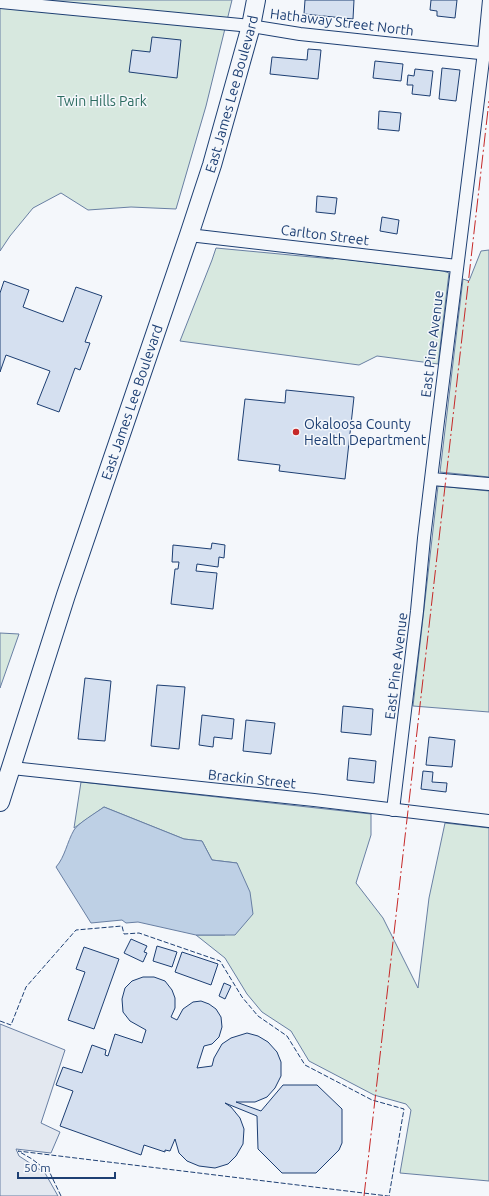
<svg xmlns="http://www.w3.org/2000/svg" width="489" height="1196" viewBox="0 0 489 1196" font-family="Ubuntu,sans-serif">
  <rect width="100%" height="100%" fill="#f4f7fb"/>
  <!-- green -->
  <g fill="#d7e8df" stroke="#687fa3">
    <polygon points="0,0 232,0 206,106 176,209 131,207 88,210 61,193 33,208 10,236 0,251"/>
    <polygon points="216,248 333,259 335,258 443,271 449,273 438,364 377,356 359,365 180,341 212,260"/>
    <polygon points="489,250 489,477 440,472 463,279 469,281 481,251"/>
    <polygon points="438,486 489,491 489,712 413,706"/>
    <polygon points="0,633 19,634 0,688"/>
    <polygon points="81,782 371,814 371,835 356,883 383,918 418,988 429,898 445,823 489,828 489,1181 400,1173 411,1110 406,1104 374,1095 309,1061 291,1031 262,1012 247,994 225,958 196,935 225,935 237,863 212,860 202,841 184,839 104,807 74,828"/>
  </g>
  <!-- parking -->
  <polygon fill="#e3e8f0" stroke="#687fa3" points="0,1024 65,1050 41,1123 60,1132 51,1153 16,1149 19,1156 45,1173 58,1196 0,1196"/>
  <!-- water -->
  <path fill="#bed0e5" stroke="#687fa3" d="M104 807 184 839 202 841 212 860 237 863 250 892 253 914 235 935H196L138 922 126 923 122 920 91 923 56 867C65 857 67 842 74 830 77 824 97 812 104 807Z"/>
  <!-- building -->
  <g fill="#d5e0f0" stroke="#1d3f73">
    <polygon points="305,0 354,0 353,19 304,14"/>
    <polygon points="431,0 457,0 455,18 437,16 437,11 430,10"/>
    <polygon points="152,37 181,40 177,78 129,72 132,50 150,52"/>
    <polygon points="308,49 321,50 318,79 270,74 272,57 307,60"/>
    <polygon points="375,61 403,64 401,81 373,78"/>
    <polygon points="442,68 460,70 456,101 439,99"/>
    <polygon points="415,69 433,71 430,96 412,94 413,85 407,85 408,75 414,76"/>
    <polygon points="379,111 401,113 399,131 378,129"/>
    <polygon points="317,196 337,198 335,214 316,212"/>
    <polygon points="382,217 399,220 397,234 380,231"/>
    <polygon points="4,281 29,290 23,307 63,322 76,287 102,296 85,342 90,343 80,370 75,368 59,412 37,404 50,371 6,355 0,372 0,293"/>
    <polygon points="286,390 354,397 345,479 279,471 280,465 238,460 245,399 285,403"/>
    <polygon points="212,543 225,545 224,558 219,557 218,567 197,564 196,571 217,573 213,609 171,604 175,569 178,569 179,562 172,562 173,545 211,549"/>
    <polygon points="85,678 111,681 105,741 78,739"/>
    <polygon points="157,685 185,687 179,749 151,746"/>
    <polygon points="343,706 373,709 371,735 341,732"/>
    <polygon points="202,715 234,719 232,739 214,737 213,747 199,745"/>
    <polygon points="246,720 275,723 271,754 243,751"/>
    <polygon points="429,737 455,740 452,767 426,765"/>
    <polygon points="349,758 376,761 374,783 347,780"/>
    <polygon points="423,771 433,772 432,782 447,783 446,792 421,789"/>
    <polygon points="131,939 147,946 144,952 147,953 143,962 124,953"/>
    <polygon points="157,946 177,952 172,967 153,961"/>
    <polygon points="84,947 119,959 94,1029 68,1020 85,972 76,969"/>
    <polygon points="182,952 218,964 211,985 175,972"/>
    <polygon points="143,977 154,977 165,981 172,990 175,998 175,1008 171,1017 177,1020 183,1009 193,1002 201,1001 209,1004 216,1009 221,1017 222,1027 219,1037 212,1044 204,1046 197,1068 212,1066 214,1058 222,1044 231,1038 247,1033 258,1036 268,1042 277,1052 281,1062 281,1076 275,1088 267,1097 255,1102 236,1102 261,1111 283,1085 317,1085 342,1109 342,1143 339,1150 316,1173 282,1173 258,1149 257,1116 225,1103 231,1107 240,1118 244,1129 243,1144 236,1156 228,1164 215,1168 199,1166 187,1161 179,1153 175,1139 170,1151 165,1150 165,1152 144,1145 141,1155 60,1126 73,1091 56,1085 63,1067 82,1073 92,1045 106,1050 105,1055 108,1056 115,1034 142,1043 146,1030 130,1021 123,1012 122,999 125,988 132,981"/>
    <polygon points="224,983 231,986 225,999 219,996"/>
  </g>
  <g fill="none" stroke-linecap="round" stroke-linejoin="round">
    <!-- street casing -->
    <g stroke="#1d3f73" stroke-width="14">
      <g id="street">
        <polyline points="0,2 251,26 300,34 489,54"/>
        <polyline points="189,235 457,266"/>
        <polyline points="432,479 489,484"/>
        <polyline points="12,768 314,800 489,821"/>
        <polyline points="393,810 417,611 424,538 437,429 484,52 489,0"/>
      </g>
    </g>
    <!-- primary casing -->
    <g stroke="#1d3f73" stroke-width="20">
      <g id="primary">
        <path id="s1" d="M0 802 66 595 189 235 212 165 251 26 256 0"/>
      </g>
    </g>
    <!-- street -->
    <use href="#street" stroke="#f4f7fb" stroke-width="12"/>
    <!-- primary -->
    <use href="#primary" stroke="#f4f7fb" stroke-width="18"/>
    <!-- fence -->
    <g stroke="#1d3f73" stroke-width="1" stroke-dasharray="5 2" stroke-linecap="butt">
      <polyline points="0,1021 11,1025 26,987 76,930 122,926 124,934 139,933 220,961 242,997 258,1016 287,1036 305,1065 372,1100 404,1109 389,1196"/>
      <polyline points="61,1196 50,1173 32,1159 18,1151 388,1196"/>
    </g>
    <!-- power -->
    <polyline stroke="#c62828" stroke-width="1" stroke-dasharray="14 3 2 3" stroke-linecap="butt" points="364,1196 489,101"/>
  </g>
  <!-- markers -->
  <circle fill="#c62828" stroke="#f4f7fb" stroke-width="1.5" cx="296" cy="432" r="4"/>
  <g text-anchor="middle" stroke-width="3" stroke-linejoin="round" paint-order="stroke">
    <!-- street labels -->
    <g font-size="14" fill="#1d3f73" stroke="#f4f7fb">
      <text transform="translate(342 22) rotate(7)" y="5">Hathaway Street North</text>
      <text dy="5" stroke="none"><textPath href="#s1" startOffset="745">East James Lee Boulevard</textPath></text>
      <text transform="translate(325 235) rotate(7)" y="5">Carlton Street</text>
      <text transform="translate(432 344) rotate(-83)" y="5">East Pine Avenue</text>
      <text dy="5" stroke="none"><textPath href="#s1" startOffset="421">East James Lee Boulevard</textPath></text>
      <text transform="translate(396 666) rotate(-83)" y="5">East Pine Avenue</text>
      <text transform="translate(252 779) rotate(6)" y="5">Brackin Street</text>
    </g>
    <!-- park labels -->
    <g font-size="14" fill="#2c6c60" stroke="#f4f7fb">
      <text x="102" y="106">Twin Hills Park</text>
    </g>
    <!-- poi labels -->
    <g font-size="14" fill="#1d3f73" stroke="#f4f7fb" text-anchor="start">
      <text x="304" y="429">Okaloosa County<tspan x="304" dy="16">Health Department</tspan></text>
    </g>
  </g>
  <!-- scale -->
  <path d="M18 1172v6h97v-6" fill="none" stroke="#1d3f73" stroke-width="2"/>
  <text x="24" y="1172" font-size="12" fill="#1d3f73" stroke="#f4f7fb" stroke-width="3" paint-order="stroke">50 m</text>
</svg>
